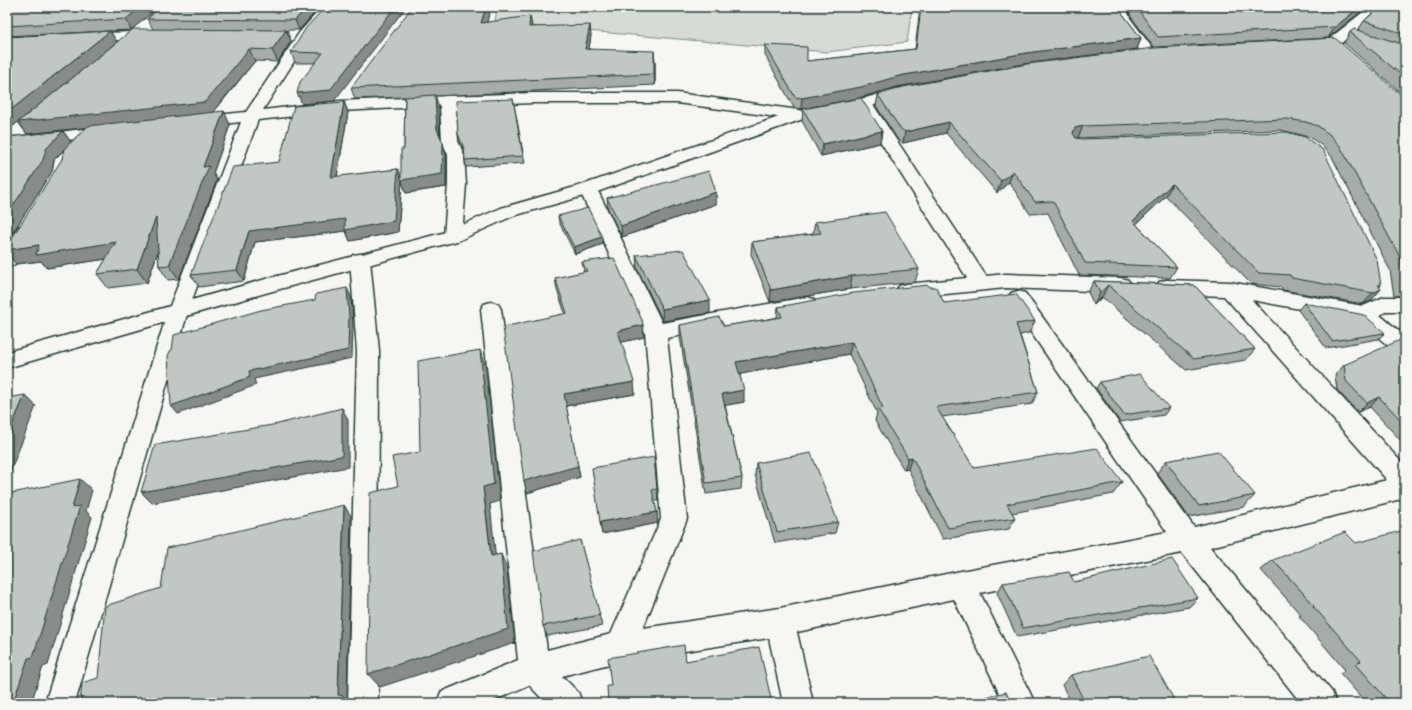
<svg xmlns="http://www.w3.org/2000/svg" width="1412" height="710" viewBox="0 0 1412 710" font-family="'Shantell Sans',sans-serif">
  <rect width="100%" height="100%" fill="#f6f6f2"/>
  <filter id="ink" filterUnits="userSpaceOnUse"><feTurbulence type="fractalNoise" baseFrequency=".025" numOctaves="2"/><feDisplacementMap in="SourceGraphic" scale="8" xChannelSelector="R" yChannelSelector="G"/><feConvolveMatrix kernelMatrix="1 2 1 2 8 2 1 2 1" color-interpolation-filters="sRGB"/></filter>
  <g filter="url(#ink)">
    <!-- green -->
    <polygon fill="#d6dbd6" stroke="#7a8c85" points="497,7 912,7 907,42 827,52 495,23"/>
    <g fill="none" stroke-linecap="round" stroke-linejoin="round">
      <!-- minor casing -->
      <g stroke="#1f3d34" stroke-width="3">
        <g id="minor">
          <polygon points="322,7 336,7 309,38 263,110 340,101 448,96 533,93 677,93 799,110 805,112 807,115 805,118 799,120 677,103 533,103 456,106 458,141 464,155 466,184 462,236 460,240 453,242 446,240 444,236 448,184 448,155 442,141 440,106 340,111 258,120 188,311 75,703 45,703 168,311 241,122 197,127 191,125 189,122 191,119 197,117 246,112 299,33"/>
          <polygon points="1112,7 1126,7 1130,18 1156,53 1154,56 1149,57 1144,56 1116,19"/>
          <polygon points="155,31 160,32 162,35 160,38 83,42 78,41 76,38 78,35 83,34"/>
          <polygon points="864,98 870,100 872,103 986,276 1006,274 1121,278 1128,280 1131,285 1128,290 1121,292 1006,288 906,298 899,296 896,291 899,286 906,284 967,278 856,103 858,100"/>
          <polygon points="109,126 115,128 117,131 115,134 7,148 7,138"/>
          <polygon points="588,184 594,185 597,189 662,323 807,297 814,299 817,304 814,309 807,311 667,338 687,519 643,628 780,608 961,571 1167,532 1011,303 1008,298 1011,293 1018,291 1025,293 1194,527 1387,480 1224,296 1166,294 1159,292 1156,287 1159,282 1166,280 1230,282 1363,306 1384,297 1405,297 1405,311 1387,311 1380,315 1405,336 1405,356 1397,354 1359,320 1252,300 1405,466 1405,498 1210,547 1332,692 1336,703 1301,703 1182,553 980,593 1035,703 1004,703 954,599 797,632 813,703 783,703 769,638 621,661 562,676 578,692 582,703 546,703 529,685 488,703 437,703 441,692 518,660 481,309 484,304 491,302 498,304 501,309 547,650 611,634 661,519 645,332 579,189 582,185"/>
          <polygon points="25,225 32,227 34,231 14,265 7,266 7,245 18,227"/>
          <polygon points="360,254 367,255 370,260 379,351 378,703 348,703 357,351 350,260 353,255"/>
        </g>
      </g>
      <!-- tertiary casing -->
      <g stroke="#1f3d34" stroke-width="3">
        <g id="tertiary">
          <polygon points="1363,7 1377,7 1376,13 1338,46 1309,48 1304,47 1302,44 1304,41 1329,39 1363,12"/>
          <polygon points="906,86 911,88 914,91 911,94 864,108 803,119 594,193 513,216 460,240 269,292 7,368 7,352 266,279 446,232 501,208 582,185 793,112 862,99"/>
        </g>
      </g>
      <!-- minor -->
      <use href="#minor" fill="#f6f6f2" fill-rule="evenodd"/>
      <!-- tertiary -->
      <use href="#tertiary" fill="#f6f6f2" fill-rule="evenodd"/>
    </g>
    <!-- wall -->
    <g fill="#a6aca8" stroke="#1f3d34">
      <polygon points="7,7 159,7 131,30 7,36"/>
      <polygon points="161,7 320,7 299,30 287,30 291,41 278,62 255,61 213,113 230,125 213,173 217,180 179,279 168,280 159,266 158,252 147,283 108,288 97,274 106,259 47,268 41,261 16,264 62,159 64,150 54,160 52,171 7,242 63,131 71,142 86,128 27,134 18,122 7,131 7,37 110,31 117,42 65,84 153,29 147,19"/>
      <polygon points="325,7 334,101 302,104 315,63 295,63 291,52"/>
      <polygon points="920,7 1118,7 1119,9 1141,38 1137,49 1023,64 897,87 859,98 801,109 794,108 765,55 765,45 807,61 915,49"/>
      <polygon points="1127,7 1364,7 1362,11 1328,38 1154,47 1131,17"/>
      <polygon points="1378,7 1405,7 1405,96 1344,43 1350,32 1358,30 1364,21 1378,8"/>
      <polygon points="487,22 531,27 591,35 589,49 655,61 655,85 435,96 439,108 440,137 446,155 446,187 406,193 402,181 398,232 350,241 346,231 255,242 244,281 199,287 191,275 279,162 344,102 348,112 337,177 398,169 401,180 404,149 405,97 355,99 351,88"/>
      <polygon points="878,95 1405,98 1405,295 1394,296 1390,270 1332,157 1321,145 1311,138 1298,134 1280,130 1076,138 1381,285 1371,301 1363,304 1283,290 1281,287 1251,284 1166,196 1136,224 1177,267 1170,278 1079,275 1048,213 1030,214 1009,182 997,193 946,133 903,143 898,140 876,106"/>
      <polygon points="513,99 525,163 466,167 465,160 464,151 459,141 458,134"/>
      <polygon points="803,109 882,131 880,143 821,156 802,121"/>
      <polygon points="716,192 716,204 622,237 608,209 607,198"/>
      <polygon points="558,216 603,244 575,254 559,222"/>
      <polygon points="815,222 919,269 915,282 850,289 770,302 751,254 752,242 813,234"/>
      <polygon points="636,255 710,313 663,321 637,268"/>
      <polygon points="582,262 642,320 644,337 621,342 635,394 566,406 580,477 527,493 565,313 557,290 555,278 584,272"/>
      <polygon points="1094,281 1194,285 1255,349 1246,360 1186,370 1102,297 1094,305 1088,292"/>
      <polygon points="930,287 944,303 1035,321 1029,333 1020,335 1038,392 1032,404 942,417 974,468 1122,482 1113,494 1012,513 1015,518 1009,529 943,539 908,469 904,470 875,421 877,413 849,354 740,374 744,402 725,405 742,478 741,489 706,494 680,337 680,325 724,326 777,318 778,307"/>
      <polygon points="1304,303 1385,333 1378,339 1326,348 1298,310"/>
      <polygon points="1405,345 1405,441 1402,442 1370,407 1358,412 1337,390 1335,375 1344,365"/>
      <polygon points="1100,382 1169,408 1164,415 1120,422 1096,388"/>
      <polygon points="654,457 658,501 654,501 657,512 658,523 602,534 600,522"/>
      <polygon points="1166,461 1255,495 1244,507 1189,517 1157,473"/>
      <polygon points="756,463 838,522 835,533 775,543 755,475"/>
      <polygon points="580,540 602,626 547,636 543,626"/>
      <polygon points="1273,560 1405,703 1366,703 1340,673 1345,670 1299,616 1301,615 1261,570"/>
      <polygon points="1074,582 1198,598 1189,607 1017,637 997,593 1003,583"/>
      <polygon points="1071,675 1176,703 1071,703 1062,685"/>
    </g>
    <!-- shaded-wall -->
    <g fill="#878c88" stroke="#1f3d34">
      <polygon points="141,7 159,7 131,30 126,19"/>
      <polygon points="307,7 320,7 299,30 295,20"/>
      <polygon points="395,7 406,7 334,101 302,104 297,93"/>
      <polygon points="486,7 491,7 484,33 481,23"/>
      <polygon points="1360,7 1364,7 1362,11 1328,38 1335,27"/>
      <polygon points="530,16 532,26 530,37 529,27"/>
      <polygon points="590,25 591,35 587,60 585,49"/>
      <polygon points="286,30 291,41 278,62 272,50"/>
      <polygon points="110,31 117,42 18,122 249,49 255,61 211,114 27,134 18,122 7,131 7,113"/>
      <polygon points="1141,38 1137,49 1023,64 897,87 859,98 801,109 802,98 899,76 1026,53"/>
      <polygon points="654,51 655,61 655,85 654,74"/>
      <polygon points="435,95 439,108 440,141 437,129"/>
      <polygon points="344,102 348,112 335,188 331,177"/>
      <polygon points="224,111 230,125 213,173 217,180 179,279 169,265 203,167"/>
      <polygon points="949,122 946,133 903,143 905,132"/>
      <polygon points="1083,126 1078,138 1071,139 1075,128"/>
      <polygon points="63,131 71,142 54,160 52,171 7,242 7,215 46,149"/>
      <polygon points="882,131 880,143 821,156 823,144"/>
      <polygon points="443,143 446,155 446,187 406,193 402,181 398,232 350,241 346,231 255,242 244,281 237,270 249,231 398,169 402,180"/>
      <polygon points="1013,171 1009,182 997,193 1001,181"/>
      <polygon points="1172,184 1166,196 1127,233 1133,221"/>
      <polygon points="716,192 716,204 622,237 621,226"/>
      <polygon points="156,217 165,231 147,283 137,269"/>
      <polygon points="602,237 603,244 575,254 574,247"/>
      <polygon points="116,242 126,256 47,268 41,261 16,264 7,254 7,250 39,245"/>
      <polygon points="852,276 850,289 770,302 771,290"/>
      <polygon points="1108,285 1102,297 1094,305 1100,293"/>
      <polygon points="347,288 351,297 353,324 352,358 254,379 256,385 178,414 171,406 249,371"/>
      <polygon points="1381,289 1371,301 1363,304 1373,293"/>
      <polygon points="710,300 710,313 663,321 662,309"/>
      <polygon points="643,325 644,337 619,343 618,331"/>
      <polygon points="852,342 849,354 736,375 736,362"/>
      <polygon points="480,350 486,367 500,501 490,504 497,571 491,556 483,487"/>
      <polygon points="634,382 635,394 566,406 580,477 527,493 524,481 564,394"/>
      <polygon points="744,390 744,402 722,406 722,394"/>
      <polygon points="25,395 36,406 7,480 7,437"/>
      <polygon points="1379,397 1370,407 1358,412 1367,403"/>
      <polygon points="342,408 348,420 348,467 152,503 141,492"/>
      <polygon points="912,457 908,469 904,470 908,458"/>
      <polygon points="80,479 92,490 86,511 92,517 48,665 43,667 31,703 13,703"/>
      <polygon points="344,505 351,516 347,700 350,703 344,703 338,695"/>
      <polygon points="657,512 658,523 602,534 600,522"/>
      <polygon points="501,554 507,569 515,643 380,687 368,674"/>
      <polygon points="1405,583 1405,589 1401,584"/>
    </g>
    <!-- building -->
    <g fill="#c1c8c3" stroke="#1f3d34">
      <polygon points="7,7 141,7 126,19 7,26"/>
      <polygon points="161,7 307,7 295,20 147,19"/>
      <polygon points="325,7 395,7 330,90 297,93 300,82 323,53 291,52 306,28"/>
      <polygon points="412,7 486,7 481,23 530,16 529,27 590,25 585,49 654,51 654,74 351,88"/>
      <polygon points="921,7 1118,7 1119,9 1141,38 1026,53 899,76 861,87 802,98 795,97 765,45 807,47 807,61 916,49"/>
      <polygon points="1136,7 1360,7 1335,27 1158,37"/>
      <polygon points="1380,7 1405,7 1405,34 1364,21"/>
      <polygon points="133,29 286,30 272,50 249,49 205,102 18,122"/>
      <polygon points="1354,29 1405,45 1405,78 1350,32"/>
      <polygon points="110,31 7,113 7,37"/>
      <polygon points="1335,38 1405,98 1405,284 1401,259 1340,146 1329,134 1318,126 1306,122 1287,119 1083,126 1075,128 1073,133 1076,138 1083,139 1287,132 1305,137 1323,150 1377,260 1381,285 1378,285 1381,289 1373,293 1292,278 1290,275 1259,273 1172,184 1133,221 1177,267 1085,263 1053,201 1035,202 1013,171 1001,181 949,122 905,132 900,128 878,95 903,87 1027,64 1154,48"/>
      <polygon points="435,95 437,129 443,143 442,174 401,180 401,149 404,149 405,97"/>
      <polygon points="861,98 882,131 823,144 803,109"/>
      <polygon points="513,99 523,156 465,160 464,148 458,134 456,101"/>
      <polygon points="344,102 331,177 398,169 394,221 345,230 345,219 249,231 237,270 191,275 233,167 279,162 294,106"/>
      <polygon points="224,111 203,167 209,166 169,265 159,266 156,217 137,269 97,274 116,242 36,255 39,245 7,250 7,246 62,159 64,149 88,126"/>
      <polygon points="63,131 46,149 43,160 7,215 7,137"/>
      <polygon points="709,171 716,192 621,226 607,198"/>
      <polygon points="588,208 602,237 574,247 558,216"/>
      <polygon points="885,212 919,269 852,276 771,290 752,242 821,233 815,222"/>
      <polygon points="683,250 710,300 662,309 636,255"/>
      <polygon points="614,258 642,320 643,325 618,331 634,382 564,394 578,466 524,481 503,327 567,313 555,278 587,271 582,262"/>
      <polygon points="1094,281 1194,285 1255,349 1194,359 1108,285 1100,293"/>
      <polygon points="928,285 930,287 936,287 944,303 1016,294 1035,321 1016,324 1038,392 936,407 974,468 1097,448 1122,482 1007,504 1015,518 948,528 912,457 908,458 878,409 883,408 852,342 736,362 744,390 722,394 742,478 706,483 680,325 719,317 724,326 782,317 778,307 853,293"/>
      <polygon points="347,288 349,316 348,350 249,371 250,377 171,406 168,356 170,351 172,350 174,335 261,310 315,300 316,294"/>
      <polygon points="1304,303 1364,315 1385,333 1332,341"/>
      <polygon points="1400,340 1405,345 1405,424 1379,397 1367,403 1346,381 1344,365"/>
      <polygon points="480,350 494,484 483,487 491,556 501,554 508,629 368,674 370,493 398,486 392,457 420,452 418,361"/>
      <polygon points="1140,374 1169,408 1124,415 1100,382"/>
      <polygon points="25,395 7,437 7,398"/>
      <polygon points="342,408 342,456 141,492 155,445 278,424"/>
      <polygon points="1218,451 1255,495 1199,506 1166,461"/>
      <polygon points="811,453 838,522 777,532 756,463"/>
      <polygon points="654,457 657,489 652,490 657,512 600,522 592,468"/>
      <polygon points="80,479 72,508 80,506 33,657 28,658 13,703 7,703 7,494"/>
      <polygon points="344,505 338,695 343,696 344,703 80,703 82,683 98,678 105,606 161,588 167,548"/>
      <polygon points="1405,530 1405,583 1401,584 1405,588 1405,703 1390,703 1356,664 1361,661 1313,606 1314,605 1273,560 1345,532 1356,543"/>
      <polygon points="580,540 600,615 543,626 533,551"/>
      <polygon points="1172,559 1198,598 1023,628 1003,583 1069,572 1074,582"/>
      <polygon points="684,645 686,661 759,647 772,703 608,703 607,686 611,686 608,658"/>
      <polygon points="1149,656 1176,703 1085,703 1071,675"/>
      <polygon points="1006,692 1011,703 962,703"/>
      <polygon points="921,700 922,703 907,703"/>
    </g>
  </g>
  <!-- margin -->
  <rect width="1412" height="710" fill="none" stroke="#f6f6f2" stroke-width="24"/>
  <rect x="12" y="12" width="1388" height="686" fill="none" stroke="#1f3d34" stroke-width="1.5" filter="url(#ink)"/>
</svg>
